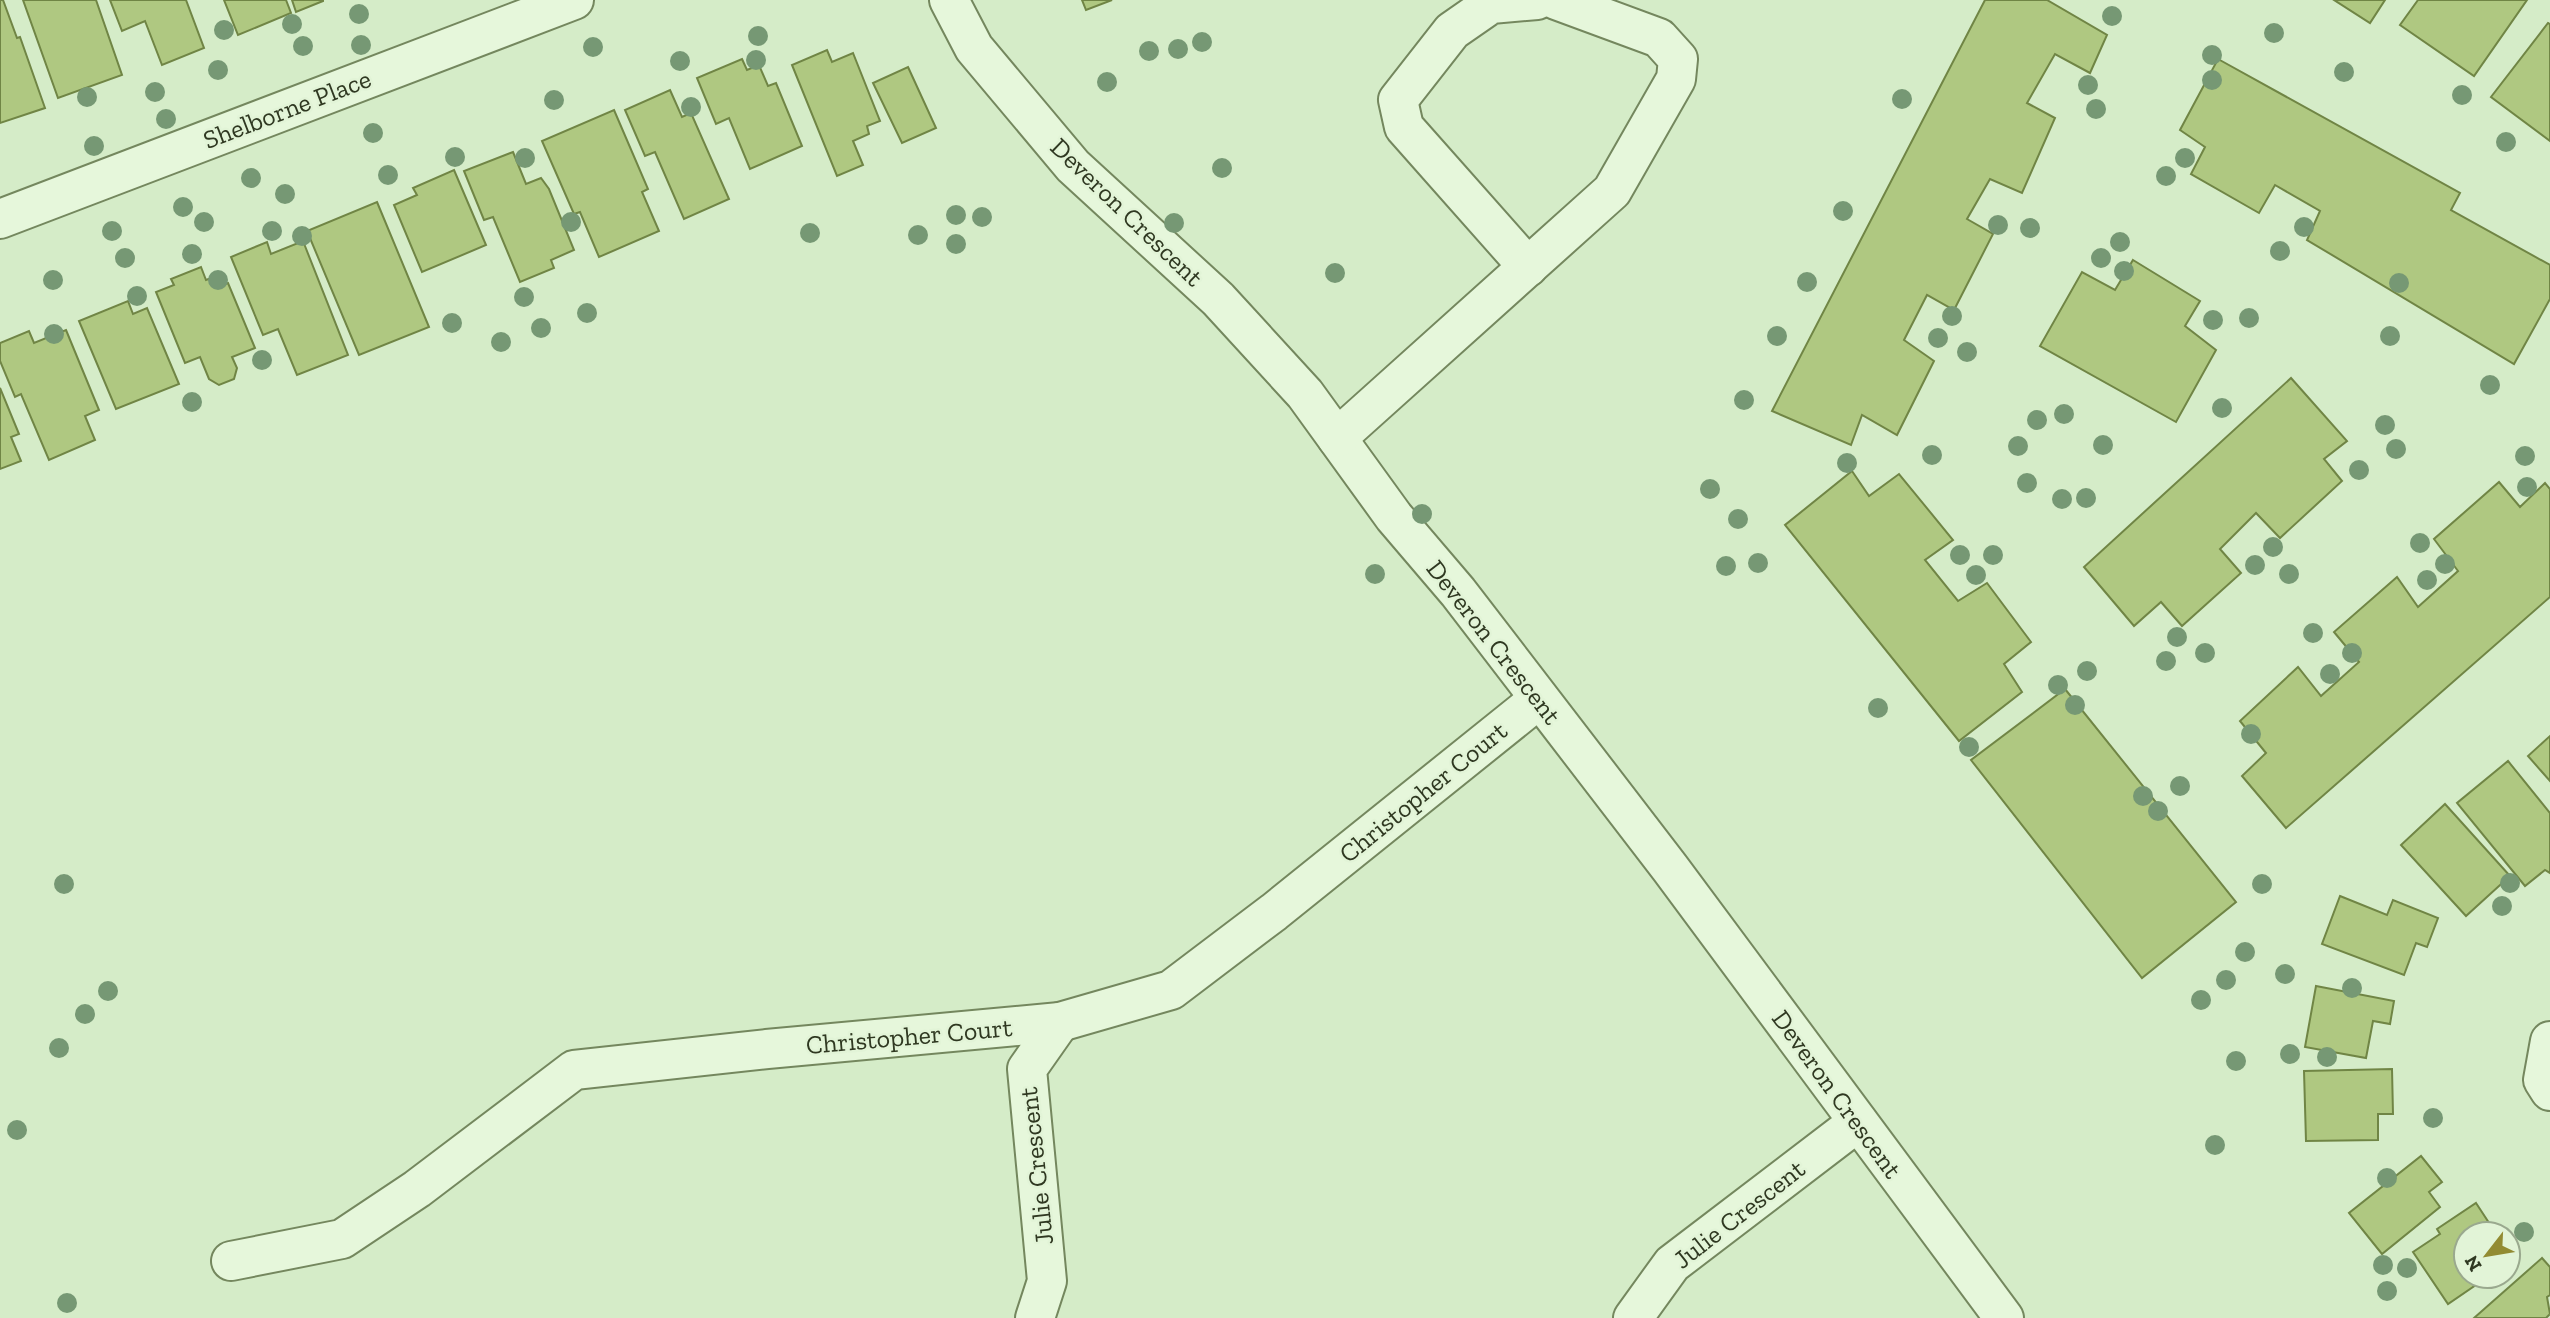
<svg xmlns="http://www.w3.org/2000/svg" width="2550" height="1318" viewBox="0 0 2550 1318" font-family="'Zilla Slab',serif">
  <rect width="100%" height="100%" fill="#d5ecc8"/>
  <!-- building -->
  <g fill="#afc881" stroke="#708545" stroke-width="2">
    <polygon points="0,0 3,0 17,38 20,37 45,108 0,123"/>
    <polygon points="23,0 96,0 122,75 58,98"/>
    <polygon points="110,0 186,0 204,48 162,65 145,21 122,31"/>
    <polygon points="224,0 286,0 291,13 238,35"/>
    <polygon points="292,0 323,0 323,1 296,12"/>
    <polygon points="1082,0 1112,0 1086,10"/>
    <polygon points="1985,0 2047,0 2107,35 2090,73 2055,54 2027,103 2055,118 2022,193 1990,179 1967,219 1993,234 1954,310 1927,295 1904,340 1934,361 1897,435 1862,415 1851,445 1772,411"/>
    <polygon points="2334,0 2385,0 2370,23"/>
    <polygon points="2418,0 2527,0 2474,76 2400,25"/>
    <polygon points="2548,23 2550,24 2550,141 2491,97"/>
    <polygon points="827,50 832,62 853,53 880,121 867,126 869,134 853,141 863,165 837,176 792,65"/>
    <polygon points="742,59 747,70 759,65 768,86 776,83 802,146 750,169 729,118 716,124 697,78"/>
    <polygon points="2218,59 2460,193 2451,210 2550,265 2550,299 2514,364 2307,240 2320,211 2275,185 2259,213 2191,174 2205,147 2180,130"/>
    <polygon points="908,67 936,128 902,143 873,83"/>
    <polygon points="670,90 682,117 691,113 729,199 684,219 655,152 645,156 625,110"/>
    <polygon points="614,110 648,189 642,192 659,231 599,257 580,212 574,214 542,141"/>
    <polygon points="513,152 526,184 541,178 549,189 574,250 551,260 554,268 520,282 493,217 484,220 464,171"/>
    <polygon points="454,170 486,245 422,272 394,205 417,195 413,188"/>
    <polygon points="377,202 429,327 359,355 307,231"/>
    <polygon points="303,241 348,355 297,375 278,329 263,335 231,257 267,242 271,254"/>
    <polygon points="2133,260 2200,301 2185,326 2216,350 2176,422 2040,346 2082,272 2115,290"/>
    <polygon points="201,267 206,280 214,277 219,286 228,283 255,348 232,357 237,368 234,379 219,385 209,379 200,357 185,363 156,292 174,285 171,279"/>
    <polygon points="128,301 133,314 147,308 179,384 116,409 79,321"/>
    <polygon points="66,330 99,410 85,416 95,440 49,460 21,394 15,397 0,361 0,343 29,331 34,343"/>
    <polygon points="2291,378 2347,441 2324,459 2342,481 2280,538 2256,513 2220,549 2241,573 2182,626 2161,602 2134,626 2084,567"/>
    <polygon points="0,388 19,434 11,437 21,461 0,469"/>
    <polygon points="1852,471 1869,496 1899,474 1953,540 1925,560 1958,601 1987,583 2031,642 2004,664 2022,692 1959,741 1785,525"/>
    <polygon points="2499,482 2520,507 2545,483 2550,489 2550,597 2286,828 2242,776 2266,753 2240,721 2298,667 2321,696 2359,662 2334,632 2397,577 2418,607 2458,571 2434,539"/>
    <polygon points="2065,689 2236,902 2142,978 1971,760"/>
    <polygon points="2550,736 2550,781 2528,756"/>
    <polygon points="2508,761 2550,813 2550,873 2545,870 2525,886 2457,803"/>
    <polygon points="2445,804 2510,876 2466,916 2401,845"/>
    <polygon points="2340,896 2387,915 2393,900 2438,918 2427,947 2416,943 2404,975 2322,944"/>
    <polygon points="2316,986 2394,1001 2390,1024 2373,1021 2366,1058 2305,1047"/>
    <polygon points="2392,1069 2393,1114 2378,1114 2378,1140 2306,1141 2304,1071"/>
    <polygon points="2421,1156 2442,1182 2429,1192 2440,1207 2382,1254 2349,1213"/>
    <polygon points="2476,1203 2493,1229 2485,1234 2466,1234 2466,1276 2489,1276 2448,1304 2413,1252 2440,1234 2437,1229"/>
    <polygon points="2542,1258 2550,1267 2550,1295 2547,1297 2550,1314 2546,1318 2474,1318"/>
  </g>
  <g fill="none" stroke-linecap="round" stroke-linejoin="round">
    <!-- minor casing -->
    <g stroke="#74875e" stroke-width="42">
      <g id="minor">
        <polyline points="949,0 974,48 1073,166 1218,299 1305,394 1394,517 1458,592 1670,868 2004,1318"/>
        <polyline points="0,219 574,0"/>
        <polyline points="1528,267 1404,127 1398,100 1452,31 1491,4 1537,0"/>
        <polyline points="1337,438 1612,191 1676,79 1678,59 1659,38 1556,0"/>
        <polyline points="2550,1041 2543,1080 2550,1091"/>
        <polyline points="231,1261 342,1239 417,1189 574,1070 767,1049 1060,1022 1171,990 1274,912 1539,699"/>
        <polyline points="1035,1318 1047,1281 1027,1069 1060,1022"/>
        <polyline points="1633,1318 1672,1264 1858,1122"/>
      </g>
    </g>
    <!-- minor -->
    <use href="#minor" stroke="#e6f7db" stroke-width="38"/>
  </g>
  <!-- trees -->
  <g fill="#769874">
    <circle cx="359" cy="14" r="10"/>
    <circle cx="2112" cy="16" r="10"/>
    <circle cx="292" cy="24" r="10"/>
    <circle cx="224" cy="30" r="10"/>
    <circle cx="2274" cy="33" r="10"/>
    <circle cx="758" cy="36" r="10"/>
    <circle cx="1202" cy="42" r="10"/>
    <circle cx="361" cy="45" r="10"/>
    <circle cx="303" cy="46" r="10"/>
    <circle cx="593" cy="47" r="10"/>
    <circle cx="1178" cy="49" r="10"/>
    <circle cx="1149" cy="51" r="10"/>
    <circle cx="2212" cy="55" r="10"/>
    <circle cx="756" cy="60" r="10"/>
    <circle cx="680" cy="61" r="10"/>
    <circle cx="218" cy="70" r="10"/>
    <circle cx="2344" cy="72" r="10"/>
    <circle cx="2212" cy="80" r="10"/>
    <circle cx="1107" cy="82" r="10"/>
    <circle cx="2088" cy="85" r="10"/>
    <circle cx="155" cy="92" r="10"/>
    <circle cx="2462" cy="95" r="10"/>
    <circle cx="87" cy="97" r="10"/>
    <circle cx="1902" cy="99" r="10"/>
    <circle cx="554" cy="100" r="10"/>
    <circle cx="691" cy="107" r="10"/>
    <circle cx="2096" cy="109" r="10"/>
    <circle cx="166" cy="119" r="10"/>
    <circle cx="373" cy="133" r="10"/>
    <circle cx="2506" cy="142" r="10"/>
    <circle cx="94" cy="146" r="10"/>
    <circle cx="455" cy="157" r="10"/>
    <circle cx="525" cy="158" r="10"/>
    <circle cx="2185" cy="158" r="10"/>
    <circle cx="1222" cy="168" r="10"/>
    <circle cx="388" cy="175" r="10"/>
    <circle cx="2166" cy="176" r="10"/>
    <circle cx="251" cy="178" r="10"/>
    <circle cx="285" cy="194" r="10"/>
    <circle cx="183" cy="207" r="10"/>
    <circle cx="1843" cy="211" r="10"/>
    <circle cx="956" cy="215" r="10"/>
    <circle cx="982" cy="217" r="10"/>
    <circle cx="204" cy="222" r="10"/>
    <circle cx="571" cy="222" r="10"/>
    <circle cx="1174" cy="223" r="10"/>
    <circle cx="1998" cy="225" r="10"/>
    <circle cx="2304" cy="227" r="10"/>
    <circle cx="2030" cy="228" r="10"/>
    <circle cx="112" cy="231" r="10"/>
    <circle cx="272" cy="231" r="10"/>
    <circle cx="810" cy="233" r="10"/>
    <circle cx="918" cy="235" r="10"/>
    <circle cx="302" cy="236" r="10"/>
    <circle cx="2120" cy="242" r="10"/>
    <circle cx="956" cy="244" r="10"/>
    <circle cx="2280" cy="251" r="10"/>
    <circle cx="192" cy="254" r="10"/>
    <circle cx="125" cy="258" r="10"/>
    <circle cx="2101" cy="258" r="10"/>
    <circle cx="2124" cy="271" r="10"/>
    <circle cx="1335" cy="273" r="10"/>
    <circle cx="53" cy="280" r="10"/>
    <circle cx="218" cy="280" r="10"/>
    <circle cx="1807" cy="282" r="10"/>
    <circle cx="2399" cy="283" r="10"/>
    <circle cx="137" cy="296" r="10"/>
    <circle cx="524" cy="297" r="10"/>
    <circle cx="587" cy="313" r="10"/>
    <circle cx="1952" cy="316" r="10"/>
    <circle cx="2249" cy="318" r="10"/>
    <circle cx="2213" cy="320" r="10"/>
    <circle cx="452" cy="323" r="10"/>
    <circle cx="541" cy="328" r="10"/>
    <circle cx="54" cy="334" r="10"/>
    <circle cx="1777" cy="336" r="10"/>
    <circle cx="2390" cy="336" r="10"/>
    <circle cx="1938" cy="338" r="10"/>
    <circle cx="501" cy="342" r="10"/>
    <circle cx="1967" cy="352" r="10"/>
    <circle cx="262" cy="360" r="10"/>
    <circle cx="2490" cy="385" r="10"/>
    <circle cx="1744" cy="400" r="10"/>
    <circle cx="192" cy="402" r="10"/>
    <circle cx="2222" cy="408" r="10"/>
    <circle cx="2064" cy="414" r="10"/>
    <circle cx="2037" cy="420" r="10"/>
    <circle cx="2385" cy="425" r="10"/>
    <circle cx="2103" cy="445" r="10"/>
    <circle cx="2018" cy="446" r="10"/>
    <circle cx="2396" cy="449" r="10"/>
    <circle cx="1932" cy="455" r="10"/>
    <circle cx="2525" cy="456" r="10"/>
    <circle cx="1847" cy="463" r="10"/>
    <circle cx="2359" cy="470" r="10"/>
    <circle cx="2027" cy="483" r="10"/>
    <circle cx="2527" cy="487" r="10"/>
    <circle cx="1710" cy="489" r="10"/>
    <circle cx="2086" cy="498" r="10"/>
    <circle cx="2062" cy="499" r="10"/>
    <circle cx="1422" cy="514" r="10"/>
    <circle cx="1738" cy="519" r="10"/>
    <circle cx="2420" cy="543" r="10"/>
    <circle cx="2273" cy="547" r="10"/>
    <circle cx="1960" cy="555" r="10"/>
    <circle cx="1993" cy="555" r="10"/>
    <circle cx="1758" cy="563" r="10"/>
    <circle cx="2445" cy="564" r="10"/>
    <circle cx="2255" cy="565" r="10"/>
    <circle cx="1726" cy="566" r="10"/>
    <circle cx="1375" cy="574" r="10"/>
    <circle cx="2289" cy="574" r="10"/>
    <circle cx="1976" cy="575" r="10"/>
    <circle cx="2427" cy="580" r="10"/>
    <circle cx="2313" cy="633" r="10"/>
    <circle cx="2177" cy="637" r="10"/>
    <circle cx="2205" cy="653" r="10"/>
    <circle cx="2352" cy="653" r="10"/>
    <circle cx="2166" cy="661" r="10"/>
    <circle cx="2087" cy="671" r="10"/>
    <circle cx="2330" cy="674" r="10"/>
    <circle cx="2058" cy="685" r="10"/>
    <circle cx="2075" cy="705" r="10"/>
    <circle cx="1878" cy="708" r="10"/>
    <circle cx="2251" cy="734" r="10"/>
    <circle cx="1969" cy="747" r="10"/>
    <circle cx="2180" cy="786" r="10"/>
    <circle cx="2143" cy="796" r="10"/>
    <circle cx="2158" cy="811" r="10"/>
    <circle cx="2510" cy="883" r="10"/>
    <circle cx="64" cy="884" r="10"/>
    <circle cx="2262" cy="884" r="10"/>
    <circle cx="2502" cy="906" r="10"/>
    <circle cx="2245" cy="952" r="10"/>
    <circle cx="2285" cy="974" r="10"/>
    <circle cx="2226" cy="980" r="10"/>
    <circle cx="2352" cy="988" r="10"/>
    <circle cx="108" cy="991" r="10"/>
    <circle cx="2201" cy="1000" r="10"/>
    <circle cx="85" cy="1014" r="10"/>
    <circle cx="59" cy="1048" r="10"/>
    <circle cx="2290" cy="1054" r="10"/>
    <circle cx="2327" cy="1057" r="10"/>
    <circle cx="2236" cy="1061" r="10"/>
    <circle cx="2433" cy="1118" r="10"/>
    <circle cx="17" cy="1130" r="10"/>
    <circle cx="2215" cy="1145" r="10"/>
    <circle cx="2387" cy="1178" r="10"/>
    <circle cx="2524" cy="1232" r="10"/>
    <circle cx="2383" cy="1265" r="10"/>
    <circle cx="2407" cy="1268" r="10"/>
    <circle cx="2387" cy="1291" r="10"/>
    <circle cx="67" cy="1303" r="10"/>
  </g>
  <g text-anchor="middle" stroke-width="5" stroke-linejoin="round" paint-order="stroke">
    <!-- street labels -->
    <g font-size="26" fill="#2f3821" stroke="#e2f4d7">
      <text transform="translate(287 109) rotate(-21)" y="9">Shelborne Place</text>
      <text transform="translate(1127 212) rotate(44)" y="9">Deveron Crescent</text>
      <text transform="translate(1494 642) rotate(52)" y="9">Deveron Crescent</text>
      <text transform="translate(1423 792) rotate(-39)" y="9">Christopher Court</text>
      <text transform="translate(909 1036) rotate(-5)" y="9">Christopher Court</text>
      <text transform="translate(1837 1094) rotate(54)" y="9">Deveron Crescent</text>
      <text transform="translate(1036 1166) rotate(-96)" y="9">Julie Crescent</text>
      <text transform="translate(1739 1214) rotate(-38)" y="9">Julie Crescent</text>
    </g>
  </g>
  <!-- north arrow -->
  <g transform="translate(2487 1255) rotate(239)"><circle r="33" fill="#e2f4d7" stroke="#9aa98e" stroke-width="2"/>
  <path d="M0-5L12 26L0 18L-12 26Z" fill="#928b32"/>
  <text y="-10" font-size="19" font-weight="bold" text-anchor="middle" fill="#2f3821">N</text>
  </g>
</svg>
